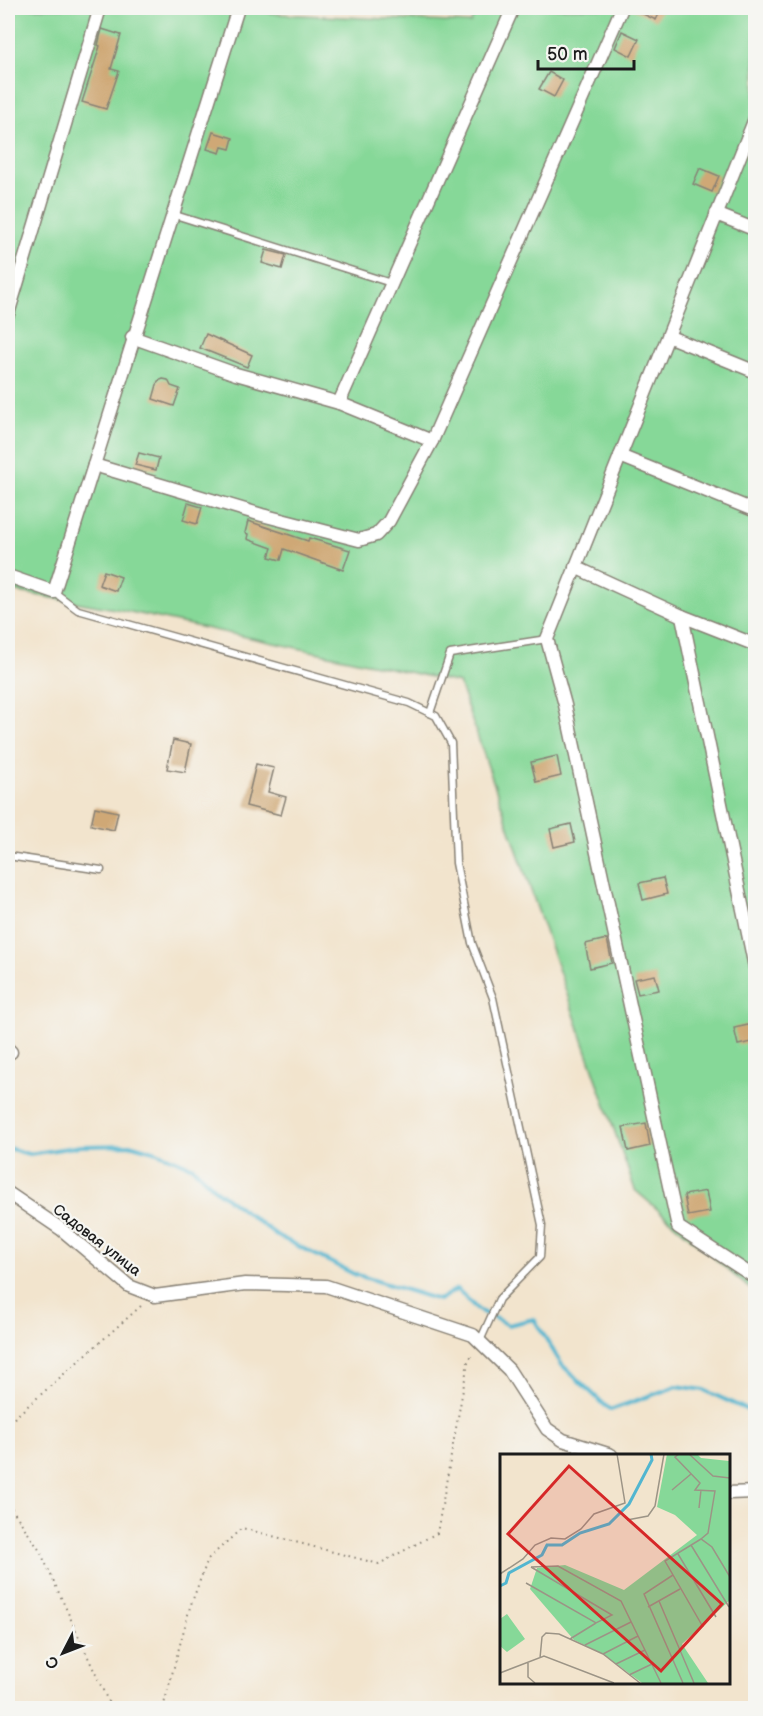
<svg xmlns="http://www.w3.org/2000/svg" width="763" height="1716" viewBox="0 0 763 1716" font-family="'Balsamiq Sans',sans-serif">
  <rect width="100%" height="100%" fill="#f6f6f2"/>
  <filter id="ink" filterUnits="userSpaceOnUse"><feTurbulence type="fractalNoise" baseFrequency=".0167" numOctaves="2"/><feDisplacementMap in="SourceGraphic" scale="12" xChannelSelector="R" yChannelSelector="G"/><feConvolveMatrix kernelMatrix="1 2 1 2 8 2 1 2 1" color-interpolation-filters="sRGB"/></filter>
  <filter id="wash" filterUnits="userSpaceOnUse"><feTurbulence type="fractalNoise" baseFrequency=".008" numOctaves="4" result="noise"/><feDisplacementMap in="SourceGraphic" scale="24" xChannelSelector="R" yChannelSelector="G"/><feGaussianBlur stdDeviation="1.35" result="paint"/><feColorMatrix in="noise" values="0 0 0 0 0 0 0 0 0 0 0 0 0 0 0 0 0 1.4 0 .05"/><feComposite in="paint" operator="in"/></filter>
  <g filter="url(#wash)">
    <rect width="100%" height="100%" fill="#f2e4cd"/>
    <!-- green -->
    <polygon fill="#86d898" stroke="#517a5a" stroke-width="1.5" points="8,8 233,8 280,14 471,23 475,8 755,8 755,1293 635,1190 459,683 121,610 8,590"/>
    <g fill="none" stroke-linecap="round" stroke-linejoin="round">
      <!-- stream -->
      <polyline stroke="#52b6d0" stroke-width="4" points="8,1148 29,1154 81,1146 133,1145 157,1152 193,1167 217,1191 278,1236 354,1274 439,1300 457,1289 478,1310 508,1325 534,1319 562,1365 610,1410 677,1386 704,1390 756,1414"/>
    </g>
    <g id="blocks">
      <!-- building -->
      <g fill="#cfa876">
        <polygon points="630,8 662,8 656,20"/>
        <polygon points="102,29 121,35 111,69 119,71 106,109 82,102 100,46 98,45"/>
        <polygon points="622,31 639,39 631,56 615,48"/>
        <polygon points="549,72 563,80 554,97 539,89"/>
        <polygon points="213,132 233,138 230,149 222,147 220,153 207,149"/>
        <polygon points="700,168 719,176 712,192 693,184"/>
        <polygon points="266,250 286,255 282,269 262,263"/>
        <polygon points="206,334 252,355 247,367 200,348"/>
        <polygon points="163,379 168,380 171,386 180,389 174,406 153,399 158,381"/>
        <polygon points="139,453 159,458 156,470 135,465"/>
        <polygon points="188,503 202,507 197,524 183,520"/>
        <polygon points="248,521 308,541 309,538 350,550 343,570 284,549 281,560 269,557 272,548 247,539 248,534 245,533"/>
        <polygon points="104,571 121,577 116,591 99,585"/>
        <polygon points="173,740 191,744 185,772 167,769"/>
        <polygon points="557,756 561,776 536,782 531,762"/>
        <polygon points="256,764 274,768 268,792 286,797 281,815 246,806"/>
        <polygon points="95,807 118,812 114,830 91,825"/>
        <polygon points="571,824 575,842 554,847 550,829"/>
        <polygon points="663,878 667,894 643,900 639,883"/>
        <polygon points="607,939 612,963 590,968 585,944"/>
        <polygon points="655,975 659,990 638,994 634,979"/>
        <polygon points="753,1024 756,1041 738,1045 734,1028"/>
        <polygon points="646,1123 650,1146 628,1151 623,1127"/>
        <polygon points="706,1191 710,1212 688,1216 684,1195"/>
      </g>
    </g>
  </g>
  <g filter="url(#ink)">
    <use href="#blocks" fill-opacity="0" stroke="#878074" stroke-width="1.5"/>
    <g fill="none" stroke-linecap="round" stroke-linejoin="round">
      <!-- lane casing -->
      <g stroke="#878074" stroke-width="9">
        <g id="lane">
          <polyline points="172,214 391,283"/>
          <polyline points="54,592 78,610 409,703 436,716 451,743 456,863 472,943 493,998 542,1225 540,1257 499,1299 480,1341"/>
          <polyline points="430,713 450,654 547,639"/>
          <polyline points="8,856 101,870"/>
        </g>
      </g>
      <!-- street casing -->
      <g stroke="#878074" stroke-width="15">
        <g id="street">
          <polyline points="756,116 547,639 565,705 678,1227 756,1278"/>
          <polyline points="716,214 756,230"/>
          <polyline points="8,314 100,8"/>
          <polyline points="132,337 236,374 339,403 432,441"/>
          <polyline points="670,337 756,372"/>
          <polyline points="339,403 513,8"/>
          <polyline points="620,456 756,511"/>
          <polyline points="94,465 262,515 359,540 376,535 389,521 432,441 622,8"/>
          <polyline points="575,567 682,616"/>
          <polyline points="8,576 54,592 238,8"/>
          <polyline points="756,645 682,616 756,972"/>
          <polyline points="8,1049 11,1052"/>
          <polyline points="8,1193 61,1229 129,1286 155,1296 245,1284 326,1286 473,1335 509,1370 547,1429 563,1440 611,1455"/>
          <polyline points="728,1493 756,1492"/>
        </g>
      </g>
      <!-- path -->
      <g stroke="#878074" stroke-width="2" stroke-dasharray="1.5 4.5" stroke-linecap="butt">
        <polyline points="8,1441 12,1420 142,1305"/>
        <polyline points="8,1503 40,1551 111,1708"/>
        <polyline points="163,1708 190,1607 208,1559 242,1528 379,1564 437,1533 468,1362 473,1353"/>
      </g>
      <!-- lane -->
      <use href="#lane" stroke="#fff" stroke-width="6"/>
      <!-- street -->
      <use href="#street" stroke="#fff" stroke-width="12"/>
    </g>
  </g>
  <g text-anchor="middle" stroke-width="4.5" stroke-linejoin="round" paint-order="stroke">
    <!-- street labels -->
    <g font-size="15" fill="#1c1c1c" stroke="#f6f6f2">
      <text transform="translate(97 1240) rotate(38)" y="5">Садовая улица</text>
    </g>
  </g>
  <!-- overview -->
  <g transform="translate(500 1454)">
    <rect width="230" height="230" fill="#f2e4cd"/>
    <path d="M167 0H197L201 4 229 7V147L182 190 208 229H142L103 200 74 186 30 135 37 114 65 111 124 136 197 81 175 61 157 53ZM7 160 25 185 7 198 0 192V165Z" fill="#86d898"/>
    <path fill="none" stroke="#52b6d0" stroke-width="3" d="M0 132 6 129 9 119 42 101 47 91H62L80 79 109 70 129 50 152 6 151 0"/>
    <path fill="none" stroke="#9c9486" stroke-width="1.5" d="M179 0 175 3 200 29 195 36 215 37 208 79 201 85M189 0 213 22 230 24M172 36 191 20M199 54 201 36M127 66 148 62 155 52 164 0M191 91 229 153M178 100 216 163M31 113 58 112 121 147 161 229M0 120 23 105 35 91 51 84 65 85 81 75 94 60 125 49 117 0M173 121 144 140 183 229M26 129 96 169 112 161 31 113M159 147 194 229M148 153 180 135M203 173 165 107 201 85 212 93 230 123M70 185 96 169M85 191 131 168M103 200 138 182M40 204 42 183 46 179 59 180 103 200 140 229M28 209V223L35 229M116 210 145 196M0 219 44 202 114 229M129 221 152 210"/>
    <path fill="#d62828" fill-opacity="0.15" stroke="#d62828" stroke-width="3" d="M69 12 222 150 161 217 8 80Z"/>
    <rect width="230" height="230" fill="none" stroke="#1c1c1c" stroke-width="3"/>
  </g>
  <!-- margin -->
  <rect width="763" height="1716" fill="none" stroke="#f6f6f2" stroke-width="30"/>
  <!-- north arrow -->
  <g transform="translate(63 1653) rotate(228)" stroke="#f6f6f2" stroke-width="4.5" paint-order="stroke">
  <path d="M0-4.5L10 22L0 15L-10 22Z" fill="#1c1c1c"/>
  <text y="-9" font-size="16" font-weight="bold" text-anchor="middle" fill="#1c1c1c">С</text>
  </g>
  <!-- scale -->
  <path d="M538 60v9h96v-9" fill="none" stroke="#1c1c1c" stroke-width="3"/>
  <text x="547" y="60" font-size="18" fill="#1c1c1c" stroke="#f6f6f2" stroke-width="4.5" paint-order="stroke">50 m</text>
</svg>
